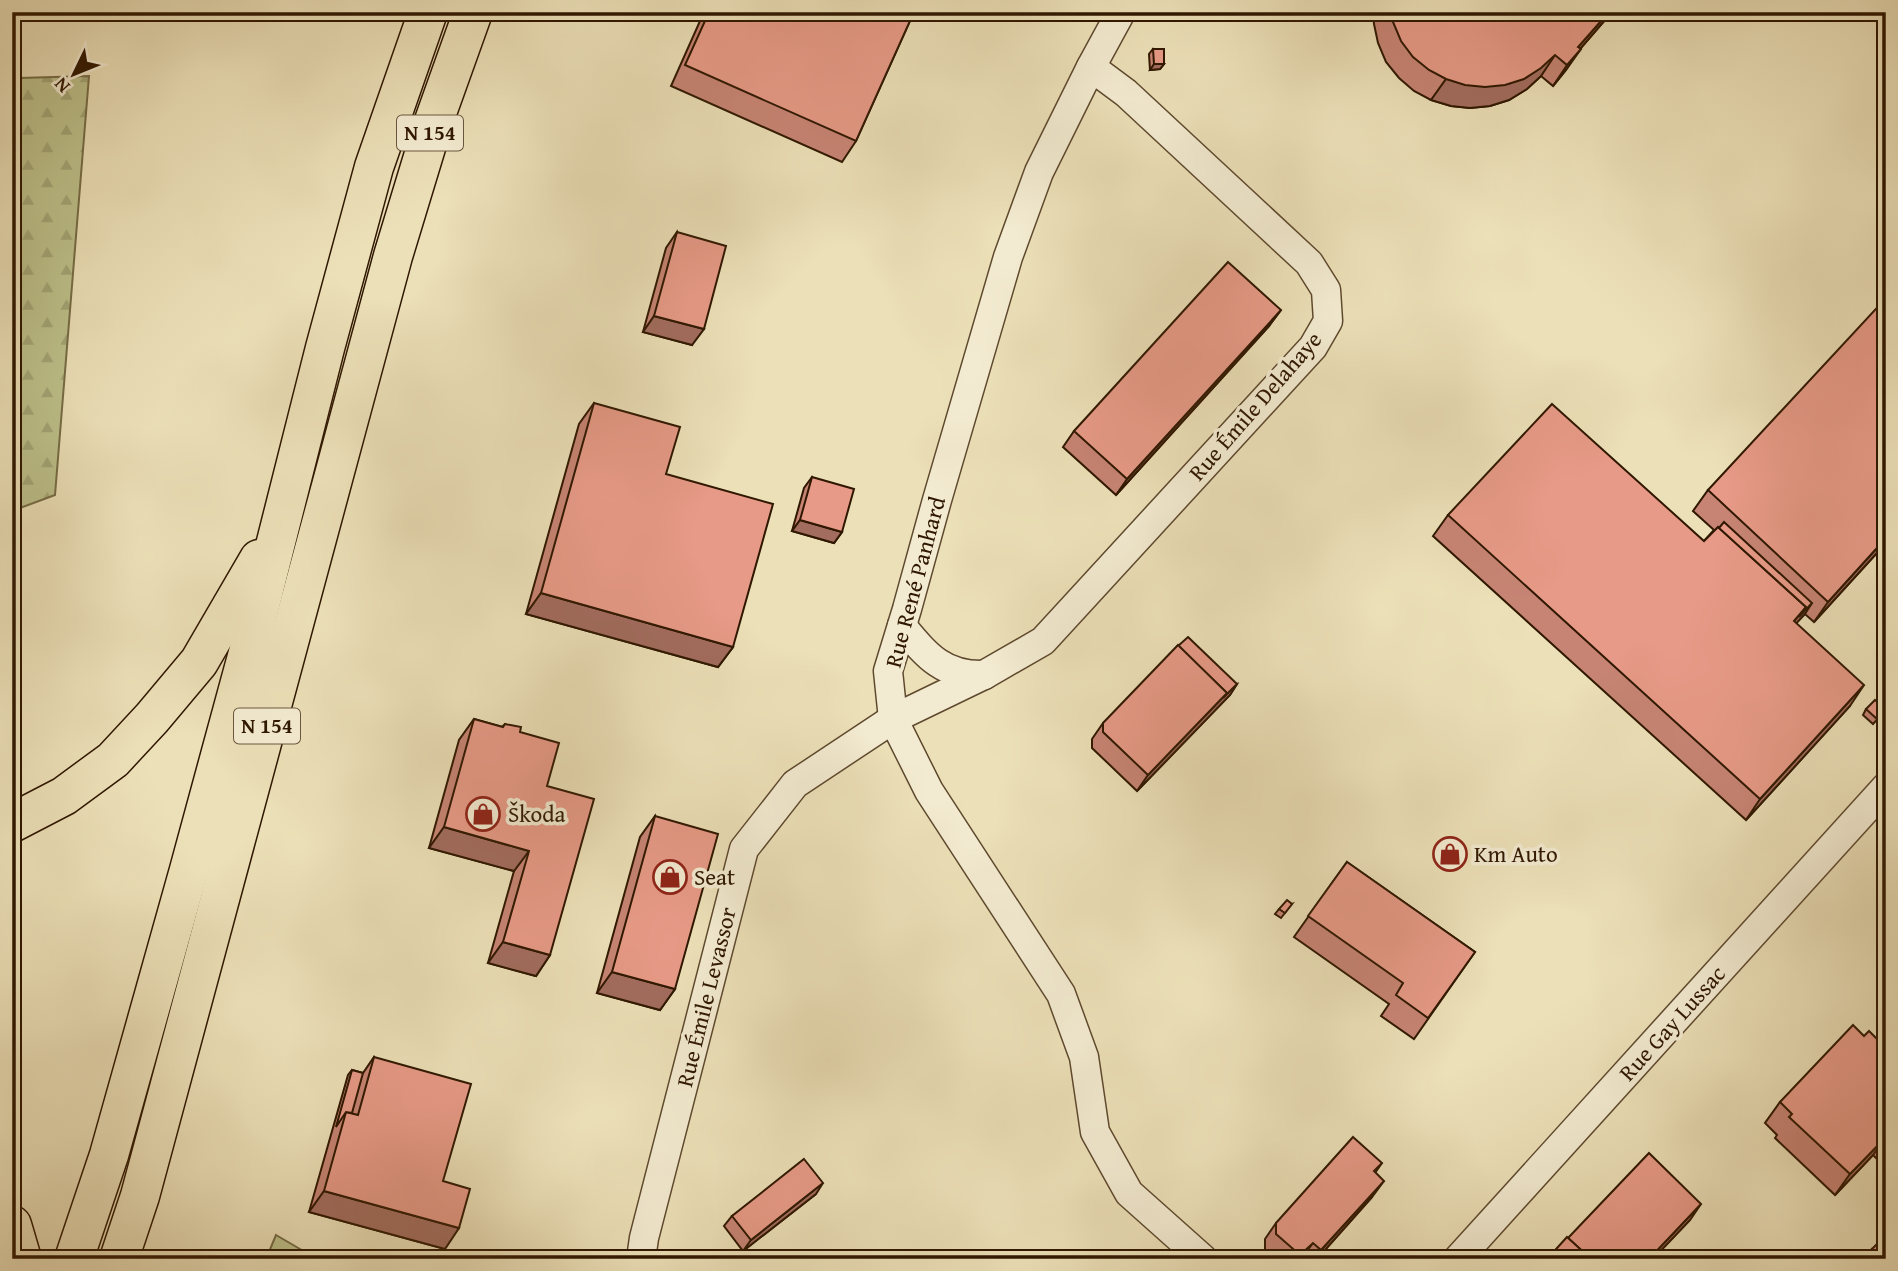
<svg xmlns="http://www.w3.org/2000/svg" width="1898" height="1271" viewBox="0 0 1898 1271" font-family="'Gentium Book Plus',serif">
  <defs>
    <pattern id="forest-firs" width="22" height="20" patternUnits="userSpaceOnUse" patternTransform="scale(1.75)"><rect width="22" height="20" fill="#bdc18b"/><path d="M5 1l3.5 6h-7zM16 11l3.5 6h-7z" fill="#a3a576"/></pattern>
  </defs>
  <rect width="100%" height="100%" fill="#ece0b8"/>
  <filter id="stains"><feTurbulence type="fractalNoise" baseFrequency=".00286" numOctaves="4"/><feColorMatrix values="0 0 0 0 .2 0 0 0 0 .09 0 0 0 0 .02 0 0 0 .5 -.17"/></filter>
  <radialGradient id="worn" r=".72"><stop offset=".6" stop-color="#630" stop-opacity="0"/><stop offset="1" stop-color="#630" stop-opacity=".3"/></radialGradient>
  <!-- grass -->
  <polygon fill="#bdc18b" stroke="#766c46" stroke-width="2" points="276,1235 317,1259 266,1259"/>
  <!-- forest -->
  <polygon fill="url(#forest-firs)" stroke="#766c46" stroke-width="2" points="89,76 55,495 12,511 12,85 19,78"/>
  <g fill="none" stroke-linecap="round" stroke-linejoin="round">
    <!-- minor casing -->
    <g stroke="#5e492e" stroke-width="31">
      <g id="minor">
        <polyline points="1121,12 1091,67 1039,172 1008,257 937,500 907,609 888,671 893,719 929,791 1061,994 1084,1057 1095,1132 1129,1193 1203,1259"/>
        <path d="M902 626C927 656 943 676 984 675"/>
        <polyline points="641,1259 644,1238 744,849 795,784 893,719 984,675 1043,641 1313,347 1328,321 1326,290 1309,263 1126,93 1091,67"/>
        <polyline points="1458,1259 1886,787"/>
      </g>
    </g>
    <!-- trunk casing -->
    <g stroke="#2f1700" stroke-width="41">
      <g id="trunk">
        <polyline points="12,823 64,796 113,760 152,718 199,662 259,559"/>
        <polyline points="12,1225 22,1259"/>
        <polyline points="74,1259 109,1155 189,870 249,649 325,348 374,167 428,12"/>
        <polyline points="119,1259 140,1196 393,256 434,121 473,12"/>
      </g>
    </g>
    <!-- minor -->
    <use href="#minor" stroke="#f3ebd1" stroke-width="28"/>
    <!-- trunk -->
    <use href="#trunk" stroke="#ece0b8" stroke-width="38"/>
  </g>
  <!-- wall -->
  <g fill="#c78474" stroke="#2f1700" stroke-width="2">
    <polygon points="704,12 914,12 856,141 842,162 671,86"/>
    <polygon points="1373,12 1612,12 1580,49 1566,70 1553,86 1541,76 1527,89 1509,100 1490,106 1470,108 1451,106 1431,100 1414,91 1399,78 1386,62 1378,43 1374,24"/>
    <polygon points="1153,49 1164,64 1160,69 1150,70 1149,54"/>
    <polygon points="677,232 692,345 643,332 666,248"/>
    <polygon points="1281,310 1269,326 1116,495 1063,447 1074,431"/>
    <polygon points="594,403 666,474 733,647 718,667 526,614 579,424"/>
    <polygon points="812,477 842,532 834,543 792,531 804,488"/>
    <polygon points="1708,490 1886,543 1814,622 1805,614 1796,623 1850,706 1746,820 1433,536 1448,515 1704,541 1714,530 1693,511"/>
    <polygon points="1237,684 1230,695 1137,791 1092,748 1092,739 1103,723"/>
    <polygon points="1866,709 1886,710 1873,724 1863,715"/>
    <polygon points="474,719 502,727 505,724 520,732 547,786 550,955 536,976 488,963 514,871 429,848 459,740"/>
    <polygon points="655,816 675,989 660,1010 597,993 640,837"/>
    <polygon points="1347,862 1475,952 1414,1039 1381,1016 1389,1004 1294,937"/>
    <polygon points="1292,904 1281,918 1275,914 1279,909"/>
    <polygon points="1864,1036 1886,1048 1886,1154 1879,1161 1873,1155 1835,1195 1775,1138 1777,1135 1765,1123 1780,1102"/>
    <polygon points="374,1057 443,1181 445,1249 309,1212 348,1075 352,1070 363,1073"/>
    <polygon points="1382,1163 1375,1173 1372,1197 1317,1259 1275,1259 1265,1250 1265,1239 1276,1223"/>
    <polygon points="816,1194 743,1251 724,1226 732,1216"/>
    <polygon points="1872,1249 1886,1259 1865,1259"/>
  </g>
  <!-- shaded-wall -->
  <g fill="#a26c5e" stroke="#2f1700" stroke-width="2">
    <polygon points="1609,12 1612,12 1567,64 1578,47"/>
    <polygon points="1581,49 1566,70 1553,86 1567,65"/>
    <polygon points="1555,55 1541,76 1527,89 1509,100 1490,106 1470,108 1451,106 1431,100 1446,79"/>
    <polygon points="1154,64 1164,64 1160,69 1150,70"/>
    <polygon points="1281,310 1269,326 1116,495 1127,479"/>
    <polygon points="654,316 704,329 692,345 643,332"/>
    <polygon points="800,520 842,532 834,543 792,531"/>
    <polygon points="1886,538 1886,543 1814,622 1828,602"/>
    <polygon points="541,593 733,647 718,667 526,614"/>
    <polygon points="1812,603 1805,614 1779,642 1794,621 1806,607"/>
    <polygon points="1237,684 1230,695 1137,791 1148,775 1227,693"/>
    <polygon points="1864,685 1850,706 1746,820 1760,799"/>
    <polygon points="444,827 529,851 514,871 429,848"/>
    <polygon points="503,942 550,955 536,976 488,963"/>
    <polygon points="612,972 675,989 660,1010 597,993"/>
    <polygon points="1886,1137 1873,1155 1835,1195 1850,1174"/>
    <polygon points="1384,1181 1372,1197 1317,1259 1315,1259 1321,1250"/>
    <polygon points="823,1183 816,1194 743,1251 751,1240"/>
    <polygon points="324,1191 459,1228 445,1249 309,1212"/>
    <polygon points="1701,1204 1690,1220 1653,1259 1649,1259"/>
    <polygon points="1313,1243 1301,1259 1297,1259 1300,1255"/>
  </g>
  <!-- building -->
  <g fill="#e79a87" stroke="#2f1700" stroke-width="2">
    <polygon points="709,12 914,12 856,141 685,65"/>
    <polygon points="1391,12 1609,12 1578,47 1581,49 1567,65 1555,55 1541,68 1524,79 1505,85 1485,87 1465,85 1446,79 1429,70 1413,57 1401,41 1393,22"/>
    <polygon points="1153,49 1164,49 1164,64 1154,64"/>
    <polygon points="677,232 726,246 704,329 654,316"/>
    <polygon points="1228,262 1281,310 1127,479 1074,431"/>
    <polygon points="1886,298 1886,538 1828,602 1708,490"/>
    <polygon points="594,403 680,427 666,474 773,504 733,647 541,593"/>
    <polygon points="1552,404 1704,541 1718,527 1806,607 1794,621 1864,685 1760,799 1448,515"/>
    <polygon points="812,477 854,489 842,532 800,520"/>
    <polygon points="1724,522 1812,603 1799,617 1806,607 1719,528"/>
    <polygon points="1188,637 1237,684 1223,698 1227,693 1178,646"/>
    <polygon points="1178,645 1227,693 1148,775 1103,732 1103,723"/>
    <polygon points="1875,700 1886,710 1877,719 1866,709"/>
    <polygon points="474,719 503,727 505,724 521,727 520,732 559,743 547,786 594,799 550,955 503,942 529,851 444,827"/>
    <polygon points="655,816 718,834 675,989 612,972"/>
    <polygon points="1347,862 1475,952 1428,1018 1396,995 1403,983 1308,916"/>
    <polygon points="1287,900 1292,904 1285,913 1279,909"/>
    <polygon points="1853,1025 1864,1036 1869,1031 1886,1048 1886,1137 1850,1174 1789,1117 1792,1114 1780,1102"/>
    <polygon points="374,1057 471,1084 443,1181 470,1189 459,1228 324,1191 346,1112 358,1115"/>
    <polygon points="352,1070 363,1073 352,1113 346,1112 336,1127"/>
    <polygon points="1353,1137 1382,1163 1374,1171 1384,1181 1321,1250 1313,1243 1300,1255 1276,1234 1276,1223"/>
    <polygon points="1649,1153 1701,1204 1649,1259 1591,1259 1568,1238"/>
    <polygon points="804,1159 823,1183 751,1240 732,1216"/>
    <polygon points="1886,1235 1886,1259 1883,1259 1872,1249"/>
    <polygon points="1567,1237 1591,1259 1547,1259"/>
  </g>
  <!-- icons -->
  <defs>
    <g id="shop-ring" transform="scale(1.75)"><circle r="9.5" fill="#f3ebd1" stroke="#8f2418" stroke-width="1.5"/><path d="M-5-2.5h2.3a2.7 3.5 0 0 1 5.4 0H5L5.5 6h-11ZM-1.5-2.5h3a1.5 2.3 0 0 0-3 0Z" fill="#8f2418"/></g>
  </defs>
  <g fill-rule="evenodd">
    <use href="#shop-ring" x="483" y="814"/>
    <use href="#shop-ring" x="1450" y="854"/>
    <use href="#shop-ring" x="670" y="877"/>
  </g>
  <g text-anchor="middle" stroke-width="7" stroke-linejoin="round" paint-order="stroke">
    <!-- shield labels -->
    <g fill="#f3ebd1" stroke="#6a573f" stroke-width="2">
      <rect x="397" y="115.5" width="66" height="35" rx="5"/>
      <rect x="234" y="708.5" width="66" height="35" rx="5"/>
    </g>
    <g font-size="21" font-weight="bold" fill="#2f1700">
      <text x="430" y="140">N 154</text>
      <text x="267" y="733">N 154</text>
    </g>
    <!-- street labels -->
    <g font-size="23" fill="#2f1700" stroke="#f3ebd1">
      <text transform="translate(1255 406) rotate(-49)" y="8">Rue Émile Delahaye</text>
      <text transform="translate(915 582) rotate(-75)" y="8">Rue René Panhard</text>
      <text transform="translate(706 997) rotate(-76)" y="8">Rue Émile Levassor</text>
      <text transform="translate(1672 1023) rotate(-48)" y="8">Rue Gay Lussac</text>
    </g>
    <!-- poi labels -->
    <g font-size="23" fill="#2f1700" stroke="#f3ebd1" text-anchor="start">
      <text x="508" y="822">Škoda</text>
      <text x="1474" y="862">Km Auto</text>
      <text x="694" y="885">Seat</text>
    </g>
  </g>
  <!-- margin -->
  <rect width="1898" height="1271" fill="none" stroke="#ece0b8" stroke-width="42"/>
  <rect x="14" y="14" width="1870" height="1243" fill="none" stroke="#2f1700" stroke-width="3.5"/>
  <rect x="21" y="21" width="1856" height="1229" fill="none" stroke="#2f1700" stroke-width="2"/>
  <!-- north arrow -->
  <g transform="translate(74 74) rotate(227)" stroke="#f3ebd1" stroke-width="5" paint-order="stroke">
  <path d="M0-5L12 26L0 18L-12 26Z" fill="#2f1700"/>
  <text y="-10" font-size="19" font-weight="bold" text-anchor="middle" fill="#2f1700">N</text>
  </g>
  <rect width="100%" height="100%" filter="url(#stains)"/>
  <rect width="100%" height="100%" fill="url(#worn)"/>
</svg>
